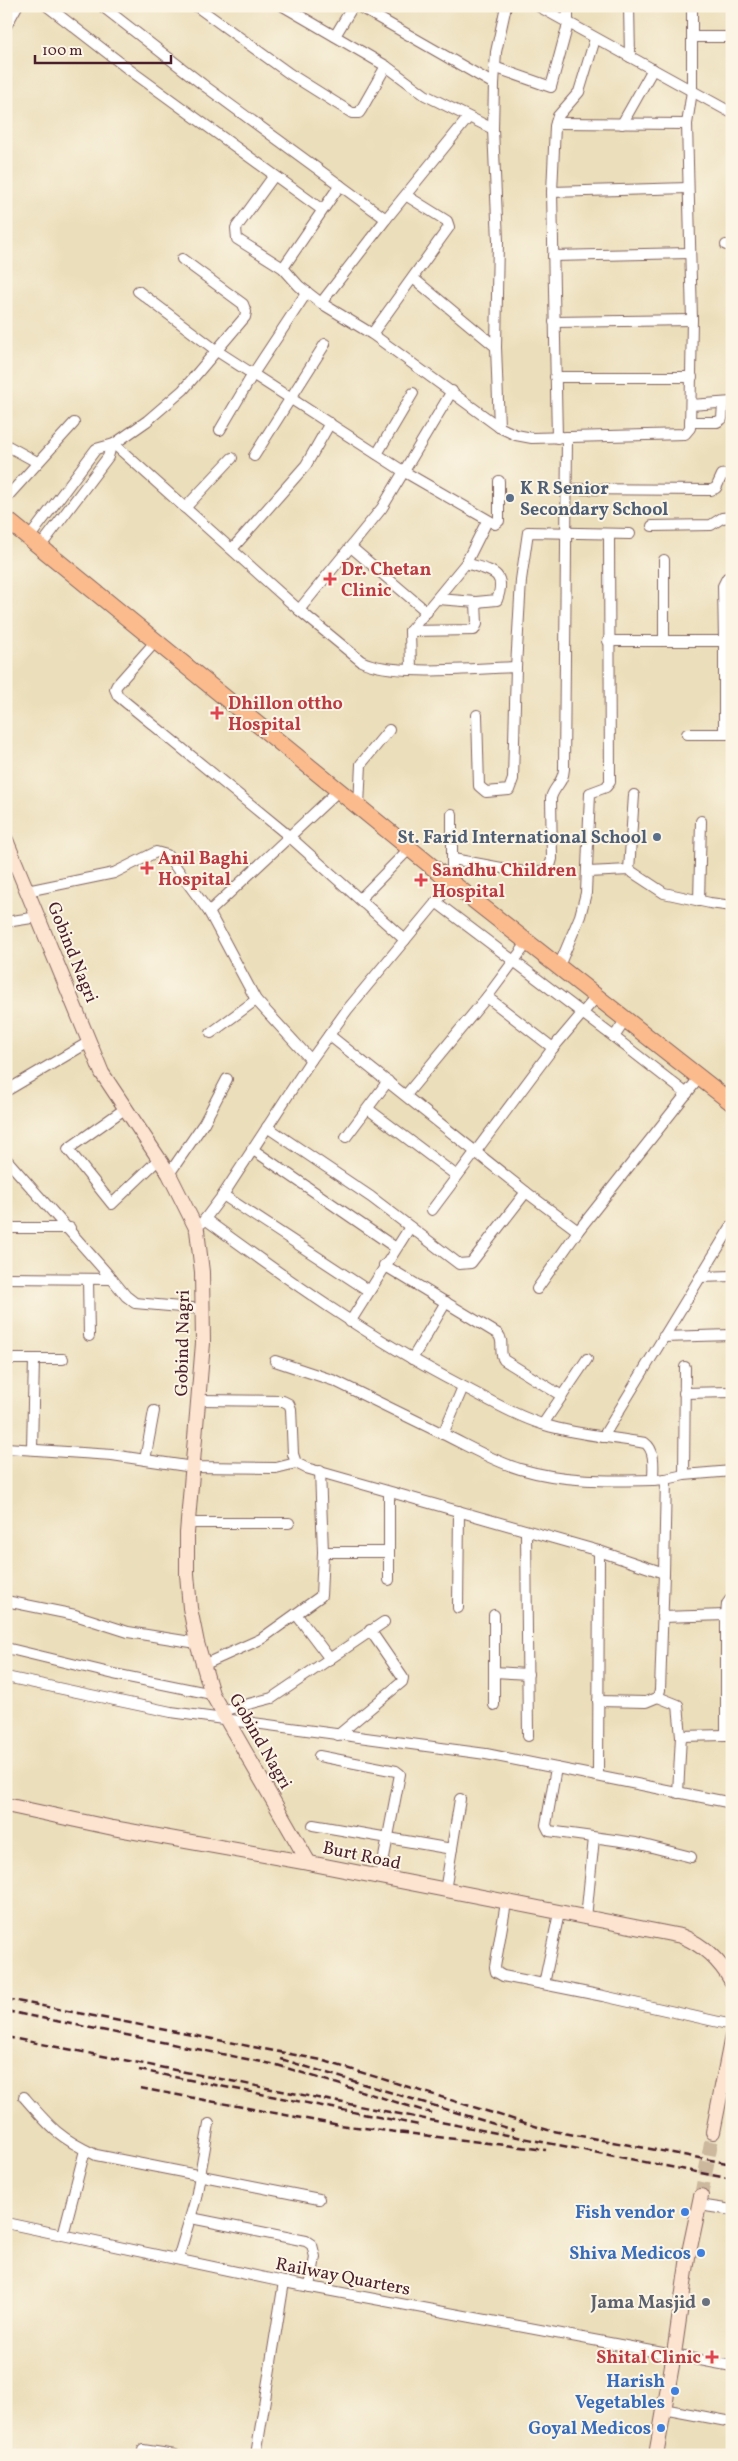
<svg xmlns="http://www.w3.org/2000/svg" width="738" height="2461" viewBox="0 0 738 2461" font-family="Vollkorn,serif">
  <rect width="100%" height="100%" fill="#fcf5e5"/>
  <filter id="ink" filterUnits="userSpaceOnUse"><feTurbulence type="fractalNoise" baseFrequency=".02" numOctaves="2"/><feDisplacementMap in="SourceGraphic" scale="10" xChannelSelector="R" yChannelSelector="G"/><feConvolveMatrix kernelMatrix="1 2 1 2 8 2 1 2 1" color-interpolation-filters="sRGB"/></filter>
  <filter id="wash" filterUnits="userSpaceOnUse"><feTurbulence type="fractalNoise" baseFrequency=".0096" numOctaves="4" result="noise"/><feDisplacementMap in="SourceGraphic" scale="20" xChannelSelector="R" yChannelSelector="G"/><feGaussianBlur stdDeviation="1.12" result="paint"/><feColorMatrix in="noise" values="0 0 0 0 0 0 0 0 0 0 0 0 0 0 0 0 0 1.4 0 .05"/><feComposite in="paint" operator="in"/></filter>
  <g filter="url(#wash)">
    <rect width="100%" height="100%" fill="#ebdeba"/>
  </g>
  <g filter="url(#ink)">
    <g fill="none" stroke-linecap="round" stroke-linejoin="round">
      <!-- secondary-tunnel -->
      <polyline stroke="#cbb89d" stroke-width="14" stroke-dasharray="14 7" stroke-linecap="butt" points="701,2196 713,2132"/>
      <!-- street casing -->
      <g stroke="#82625d" stroke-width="12">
        <g id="street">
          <polyline points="47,6 127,68 321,209"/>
          <polyline points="102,6 206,87 386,219"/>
          <polyline points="196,6 290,74 352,113 359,113 361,110 386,66"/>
          <polyline points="283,6 386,66 425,95 493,129"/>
          <polyline points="358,6 494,84"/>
          <polyline points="538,6 732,113"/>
          <polyline points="629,6 630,57"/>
          <polyline points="6,26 17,6"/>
          <polyline points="335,36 353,6"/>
          <polyline points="692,37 732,37"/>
          <polyline points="494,67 551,87 568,24 568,6"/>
          <polyline points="556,123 687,124"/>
          <polyline points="622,124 653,69"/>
          <polyline points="273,177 236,228 237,239 283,268 299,286 321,303 372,334 499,427 516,435 532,438 685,434 690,428 692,320 687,124 692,91 692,6"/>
          <polyline points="552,192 688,188"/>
          <polyline points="726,245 732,245"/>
          <polyline points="553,256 690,253"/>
          <polyline points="283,268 340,185"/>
          <polyline points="413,278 496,347"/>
          <polyline points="138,291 217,351 403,471 495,524 499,521 499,481"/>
          <polyline points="321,303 386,219 468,118"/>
          <polyline points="554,322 692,320"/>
          <polyline points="372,334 449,227 447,221 407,196"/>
          <polyline points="555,377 692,377"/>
          <polyline points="691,405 732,402"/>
          <polyline points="690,422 717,422 722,419 723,403"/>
          <polyline points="499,427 496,347 498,241 493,129 494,84 496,52 506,6"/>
          <polyline points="220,430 253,374 307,292"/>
          <polyline points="557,438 552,192 555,126 558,116 579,92 595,39"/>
          <path d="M114 444 299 610 361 661C392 677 479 668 516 667L513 779 509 790 486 792 479 786 477 715"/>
          <polyline points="6,445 37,462"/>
          <polyline points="377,454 413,393"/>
          <polyline points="254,456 325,344"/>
          <polyline points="565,489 711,490 716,488 722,475 732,473"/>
          <polyline points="6,498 74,423"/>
          <polyline points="185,508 232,458"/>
          <polyline points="652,526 711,525 722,518 732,517"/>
          <polyline points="29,538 96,449 114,444 147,421 183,390 245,317 246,312 243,304 182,259"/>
          <polyline points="40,547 108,457 111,446"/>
          <polyline points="351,547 427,612"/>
          <polyline points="232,549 306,465 330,423"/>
          <path d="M466 563C489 571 508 570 497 600L476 602"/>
          <polyline points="299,610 382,508 452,391"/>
          <polyline points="410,631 474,630 477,624 476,602 438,599"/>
          <polyline points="156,641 117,685 115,689 118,696 290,837 405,940"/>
          <polyline points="608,641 724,641 724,734"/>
          <polyline points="664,641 664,560"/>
          <polyline points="724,641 723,586 727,578 732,577"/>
          <polyline points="516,667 521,580 528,532 630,534"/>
          <polyline points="411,669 410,631 466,563 487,521"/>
          <polyline points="687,734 732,734"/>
          <polyline points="359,806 361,764 389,730"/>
          <path d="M453 859 524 872 543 871 550 866 552 859 551 798C554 786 563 784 564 769L567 437"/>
          <polyline points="629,870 634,795"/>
          <polyline points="588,872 629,870 664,893 710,903 732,906"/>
          <polyline points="27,891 114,873 156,852 167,855 209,912 256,1000 311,1060"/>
          <polyline points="360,899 410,848"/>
          <polyline points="699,901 701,821"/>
          <polyline points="436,902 614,1037 626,1019"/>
          <polyline points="209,912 339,790"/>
          <polyline points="6,922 38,917"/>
          <polyline points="559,966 580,916 586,893 590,793 606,787 610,782 609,534"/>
          <polyline points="487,997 553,1048"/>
          <polyline points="211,1033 256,1000"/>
          <polyline points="329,1035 526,1192 578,1231"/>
          <polyline points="614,1037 687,1094"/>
          <polyline points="6,1091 89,1042"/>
          <polyline points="406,1095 487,997 528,942"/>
          <polyline points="126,1108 68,1149 112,1204 159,1159"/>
          <polyline points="368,1109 457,1176"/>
          <polyline points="267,1127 371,1197 459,1264 471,1263 526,1192"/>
          <polyline points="346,1137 388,1081"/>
          <polyline points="252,1149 396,1248"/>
          <polyline points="6,1159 112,1279"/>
          <polyline points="169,1174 204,1123 227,1079"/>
          <polyline points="223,1195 369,1291"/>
          <polyline points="432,1210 553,1048 597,996"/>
          <path d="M205 1219C288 1280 371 1339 462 1386 489 1400 516 1416 545 1425 578 1435 612 1437 645 1443 656 1451 653 1468 653 1480L666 1479"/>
          <polyline points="202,1223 223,1195 311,1060 347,1010 452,883 452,814"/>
          <polyline points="6,1228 70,1228"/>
          <path d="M384 1265 498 1334C505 1342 498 1352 504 1360L562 1396"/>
          <polyline points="700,1277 732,1276"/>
          <polyline points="6,1278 112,1279 126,1296 135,1303 203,1309"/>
          <polyline points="88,1279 89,1336"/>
          <polyline points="537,1289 578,1231 699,1078"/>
          <polyline points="350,1322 410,1227"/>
          <polyline points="663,1337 732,1335"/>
          <polyline points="6,1359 63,1359"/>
          <polyline points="412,1359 446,1302"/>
          <polyline points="275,1361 335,1381 443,1434"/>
          <path d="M463 1387 443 1434C468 1446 493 1461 520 1469 564 1482 607 1481 653 1480"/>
          <polyline points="684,1393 732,1392"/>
          <polyline points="200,1400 283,1401 289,1404 291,1409 293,1454 296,1463 306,1468 599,1551 664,1573 660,1690 658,1697 646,1702 598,1701"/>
          <polyline points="543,1424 587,1359"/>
          <polyline points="603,1437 732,1225"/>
          <polyline points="6,1448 112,1455 193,1467 276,1468 296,1463"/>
          <polyline points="32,1449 34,1359"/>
          <polyline points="145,1460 154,1411"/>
          <polyline points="684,1475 685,1367"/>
          <polyline points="188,1523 289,1523"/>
          <polyline points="526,1531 528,1736"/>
          <polyline points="323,1552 388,1552"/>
          <polyline points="664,1573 666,1479 684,1475 732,1471"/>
          <polyline points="389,1580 389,1493"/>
          <polyline points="732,1597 727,1604 726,1615 726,1735 732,1734"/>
          <polyline points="6,1601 75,1615 128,1632 197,1643"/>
          <polyline points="458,1608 459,1511"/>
          <polyline points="296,1614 330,1659"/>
          <polyline points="662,1617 726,1615"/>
          <polyline points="6,1648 114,1674 212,1694"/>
          <polyline points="203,1665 261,1639 321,1596 323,1552 320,1471"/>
          <polyline points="494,1672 528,1674"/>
          <polyline points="6,1677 171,1712 486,1754 732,1803"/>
          <polyline points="658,1697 678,1705 681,1736"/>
          <polyline points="494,1705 494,1615"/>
          <polyline points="221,1711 272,1698 384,1622"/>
          <polyline points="338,1735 402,1682 403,1678 370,1630"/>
          <polyline points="319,1756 396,1771 400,1774 380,1878"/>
          <polyline points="556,1768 546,1825 549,1831 636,1843 691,1857"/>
          <polyline points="598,1775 599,1551"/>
          <polyline points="678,1793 681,1736 726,1735"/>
          <polyline points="313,1825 452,1849"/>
          <polyline points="445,1891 460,1799"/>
          <polyline points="506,1903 495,1967 496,1972 503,1976 603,1996 732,2025"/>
          <polyline points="586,1918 594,1838"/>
          <polyline points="544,1984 559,1913"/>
          <path d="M24 2097C50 2127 59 2138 96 2155L319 2199"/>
          <polyline points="699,2205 732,2210"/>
          <polyline points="191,2218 306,2241 312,2245 315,2257 310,2287"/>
          <polyline points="6,2223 284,2282 732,2366"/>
          <polyline points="63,2235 85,2150"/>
          <polyline points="178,2259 196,2198 209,2124"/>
          <polyline points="663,2409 732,2422"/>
          <polyline points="143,2450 175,2455"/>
          <polyline points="256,2455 284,2282"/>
        </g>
      </g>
      <!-- secondary casing -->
      <g stroke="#82625d" stroke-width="16">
        <g id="secondary">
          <polyline points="6,840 102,1073 169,1174 197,1230 202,1272 203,1343 187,1533 187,1574 190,1608 197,1643 212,1694 309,1863"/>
          <path d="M6 1805 113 1828 309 1863 681 1936C704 1945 720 1961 732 1982"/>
          <polyline points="713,2132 732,2036"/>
          <polyline points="656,2455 674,2354 688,2257 701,2196"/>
        </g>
      </g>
      <!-- primary casing -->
      <g stroke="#82625d" stroke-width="18">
        <polyline id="primary" points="6,519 452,883 732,1103"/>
      </g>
      <!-- street -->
      <use href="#street" stroke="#fff" stroke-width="10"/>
      <!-- secondary -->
      <use href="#secondary" stroke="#fde4d1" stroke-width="14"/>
      <!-- primary -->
      <use href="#primary" stroke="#fbbb8d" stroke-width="16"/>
      <!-- rail -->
      <g stroke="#4a1f2b" stroke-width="2.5" stroke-dasharray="8 4" stroke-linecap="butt">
        <polyline points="6,1999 321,2060 548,2130 732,2164"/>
        <polyline points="6,2011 277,2065 431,2113"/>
        <polyline points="6,2037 732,2179"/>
        <polyline points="281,2059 514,2130"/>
        <polyline points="139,2070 419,2125"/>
        <polyline points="140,2088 339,2125 546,2150"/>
      </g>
    </g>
  </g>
  <!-- markers -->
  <g fill="#5c6f8a" stroke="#fcf5e5" stroke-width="2">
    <circle cx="510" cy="498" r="5"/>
    <circle cx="657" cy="837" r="5"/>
  </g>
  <g fill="#e0444e" stroke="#fcf5e5" stroke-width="2">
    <path d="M327.5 571.5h5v5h5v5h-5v5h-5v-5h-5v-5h5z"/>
    <path d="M214.5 705.5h5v5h5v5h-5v5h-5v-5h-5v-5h5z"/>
    <path d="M144.5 860.5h5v5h5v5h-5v5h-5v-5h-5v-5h5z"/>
    <path d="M418.5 872.5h5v5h5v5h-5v5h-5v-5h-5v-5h5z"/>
    <path d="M709.5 2349.5h5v5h5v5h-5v5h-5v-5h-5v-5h5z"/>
  </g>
  <g fill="#3f7fe0" stroke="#fcf5e5" stroke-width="2">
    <circle cx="685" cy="2212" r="5"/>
    <circle cx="701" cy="2253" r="5"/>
    <circle cx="675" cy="2391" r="5"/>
    <circle cx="661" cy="2428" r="5"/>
  </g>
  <circle fill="#6b7280" stroke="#fcf5e5" stroke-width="2" cx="706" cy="2302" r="5"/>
  <g text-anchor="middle" stroke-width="4" stroke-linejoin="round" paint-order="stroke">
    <!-- service labels -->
    <g font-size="18" font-weight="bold" fill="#4e5e75" stroke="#fcf5e5" text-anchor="start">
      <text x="520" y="494">K R Senior<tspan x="520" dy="21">Secondary School</tspan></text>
      <text x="647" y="843" text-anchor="end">St. Farid International School</text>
    </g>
    <!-- health labels -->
    <g font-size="18" font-weight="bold" fill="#be3a42" stroke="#fcf5e5" text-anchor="start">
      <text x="341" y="575">Dr. Chetan<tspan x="341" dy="21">Clinic</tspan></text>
      <text x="228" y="709">Dhillon ottho<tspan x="228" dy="21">Hospital</tspan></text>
      <text x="158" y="864">Anil Baghi<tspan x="158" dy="21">Hospital</tspan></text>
      <text x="432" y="876">Sandhu Children<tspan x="432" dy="21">Hospital</tspan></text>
      <text x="701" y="2363" text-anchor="end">Shital Clinic</text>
    </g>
    <!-- street labels -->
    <g font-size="18" fill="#4a1f2b" stroke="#fcf5e5">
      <text transform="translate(73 952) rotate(68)" y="6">Gobind Nagri</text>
      <text transform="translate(182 1343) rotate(-89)" y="6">Gobind Nagri</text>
      <text transform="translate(261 1741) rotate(60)" y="6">Gobind Nagri</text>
      <text transform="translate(362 1855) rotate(12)" y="6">Burt Road</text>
      <text transform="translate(343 2276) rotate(11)" y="6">Railway Quarters</text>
    </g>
    <!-- shop labels -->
    <g font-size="18" font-weight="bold" fill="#366cbe" stroke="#fcf5e5" text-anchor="end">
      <text x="675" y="2218">Fish vendor</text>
      <text x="691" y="2259">Shiva Medicos</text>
      <text x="665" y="2387">Harish<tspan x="665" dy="21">Vegetables</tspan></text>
      <text x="651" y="2434">Goyal Medicos</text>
    </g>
    <!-- worship labels -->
    <g font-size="18" font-weight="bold" fill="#5b616d" stroke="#fcf5e5" text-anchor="end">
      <text x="696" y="2308">Jama Masjid</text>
    </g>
  </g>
  <!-- margin -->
  <rect width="738" height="2461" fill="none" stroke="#fcf5e5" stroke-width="25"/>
  <!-- scale -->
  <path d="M35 55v8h136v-8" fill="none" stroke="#4a1f2b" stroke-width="2.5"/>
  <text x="42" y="55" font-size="15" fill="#4a1f2b" stroke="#fcf5e5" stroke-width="4" paint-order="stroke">100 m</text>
</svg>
